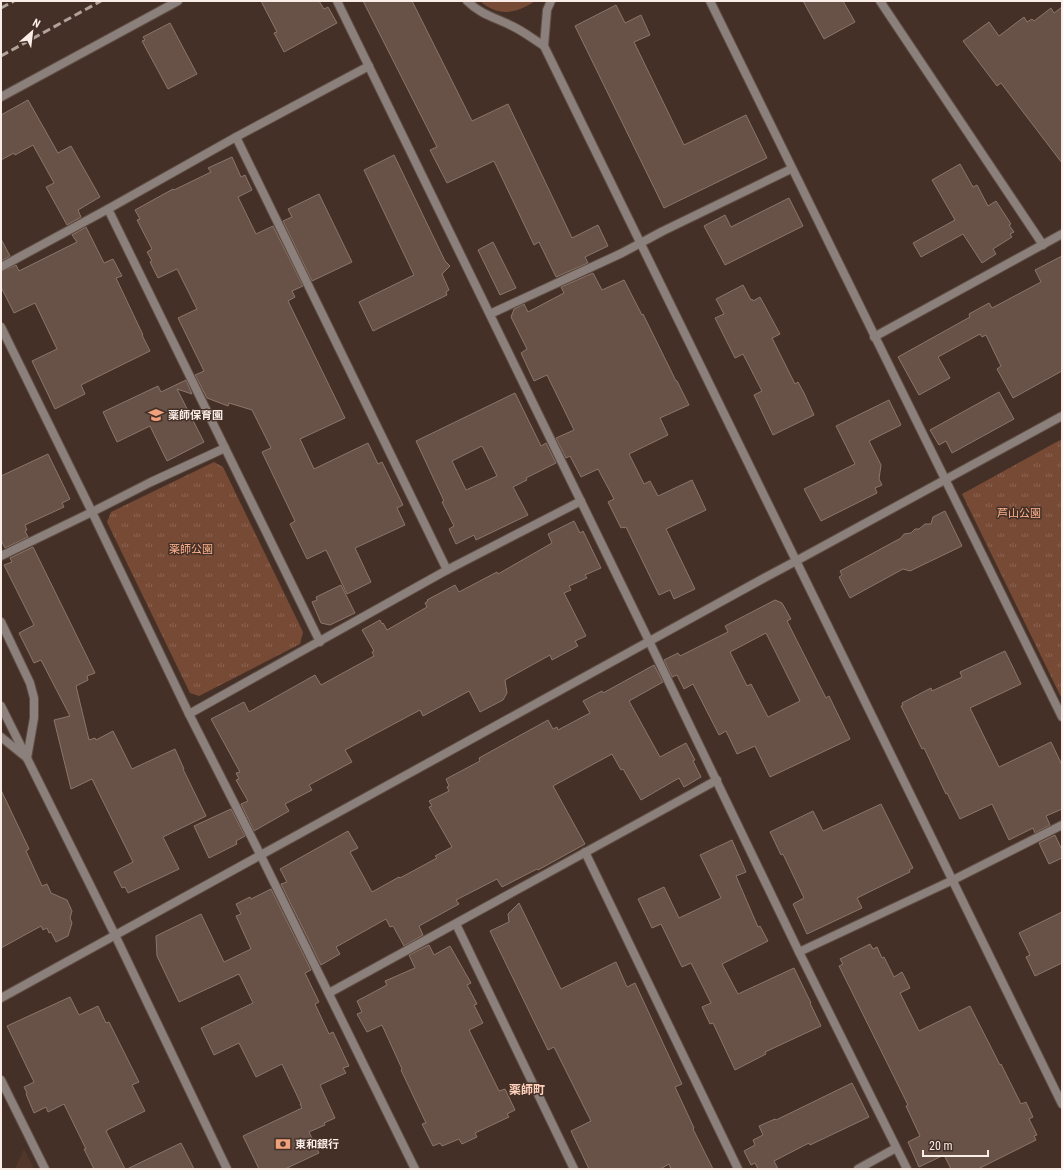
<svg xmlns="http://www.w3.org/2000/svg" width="1063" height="1170" viewBox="0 0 1063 1170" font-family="'Roboto Condensed','Noto Sans JP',sans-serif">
  <defs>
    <pattern id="park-tufts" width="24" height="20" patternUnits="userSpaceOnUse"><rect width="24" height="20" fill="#774a35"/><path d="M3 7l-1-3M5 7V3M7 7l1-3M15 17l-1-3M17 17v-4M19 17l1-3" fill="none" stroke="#8b6452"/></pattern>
  </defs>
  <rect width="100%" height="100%" fill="#443026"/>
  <!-- built -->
  <polygon fill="#51372a" points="24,1149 34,1169 15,1169"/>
  <!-- green -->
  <path fill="#774a35" d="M480 1H535C516 14 498 17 480 1Z"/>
  <!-- park -->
  <g fill="url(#park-tufts)">
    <polygon points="1062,439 1062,699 962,494"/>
    <polygon points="214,462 223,467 303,632 300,644 199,696 190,693 107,522 111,512"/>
  </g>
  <!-- building -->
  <g fill="#685248" stroke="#8c756a" fill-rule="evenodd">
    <polygon points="261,1 319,1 324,9 328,7 337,23 284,52 274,33 277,32"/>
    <polygon points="363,1 412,1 472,121 508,104 572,238 598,225 608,246 585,257 588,263 556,277 539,242 534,245 494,161 447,183 430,150 437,147"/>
    <polygon points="803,1 843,1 855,22 824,39"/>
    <polygon points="616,5 625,23 641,15 650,35 634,42 684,145 746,115 767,158 664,208 575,26"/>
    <polygon points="1062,7 1062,163 1001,83 997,86 963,41 989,22 999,36 1024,17 1027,22 1032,19 1034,21 1051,8 1054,13"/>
    <polygon points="170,23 197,74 168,89 142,41 145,40 143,37"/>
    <polygon points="28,100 58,153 71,146 100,197 78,210 81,217 67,225 46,187 54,183 33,145 15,155 14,153 1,160 1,115"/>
    <polygon points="394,155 445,261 450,266 442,274 449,290 446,292 447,295 373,331 359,302 414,275 364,170"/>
    <polygon points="232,157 241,177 245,175 252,190 238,197 256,234 273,226 303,286 292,291 295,297 288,301 345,418 300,439 314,469 368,443 378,464 382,462 403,505 397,508 405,525 355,548 371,582 347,594 326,550 307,559 290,524 295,521 262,452 271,448 252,410 229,403 228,406 207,398 195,375 204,371 178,318 197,309 177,269 158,278 150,262 152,261 147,252 152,249 137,220 140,219 135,210 173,189 174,190 211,172 208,168"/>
    <polygon points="960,164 973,187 977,185 988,206 996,201 1011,224 1009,225 1014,232 1010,234 1012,237 993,249 996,254 982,263 963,234 921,257 913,243 955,220 932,180"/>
    <polygon points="319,194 352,262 312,281 283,221 292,217 288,209"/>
    <polygon points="789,198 803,226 725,265 704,226 725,215 731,227"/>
    <polygon points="86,227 104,263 113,259 122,276 116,278 143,335 142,335 150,351 81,385 85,394 55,409 32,361 57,349 35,303 14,313 1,287 1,272 16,265 19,271 77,242 72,235"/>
    <polygon points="1,239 10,256 1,261"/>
    <polygon points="493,242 516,288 500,295 478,250"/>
    <polygon points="1062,256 1062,371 1013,398 997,369 1001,366 986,335 982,337 980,334 938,357 950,378 919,395 898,357 970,317 969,314 989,303 992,308 1041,282 1035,270"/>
    <polygon points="593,273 602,290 624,280 642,315 643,314 676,381 677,381 689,405 660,418 668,435 629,454 644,484 650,481 658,496 692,480 706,510 666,529 695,589 674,599 670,590 659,595 626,527 624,528 624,527 621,528 608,502 614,499 598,469 581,477 570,456 566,458 556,438 574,430 547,375 534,381 521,353 527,349 511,317 514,309 524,304 528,312 564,293 561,287"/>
    <polygon points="743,285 751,300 752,299 753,301 760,297 780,334 772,338 795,384 798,382 804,393 814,415 773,435 754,395 762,391 743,354 735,358 715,318 724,314 716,299"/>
    <polygon points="186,380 192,394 177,389 204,442 167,461 150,426 117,442 103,412 158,386 161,392"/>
    <polygon points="999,392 1014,419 952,453 946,441 939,445 930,430"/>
    <path d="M515 393 541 446 546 443 556 463 526 478 527 480 513 487 528 515 476 540 474 535 456 544 449 529 454 526 442 502 444 501 416 441ZM482 446 497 476 466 490 452 461Z"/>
    <polygon points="889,400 901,425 869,441 881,465 879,479 882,485 875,488 877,493 821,521 804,489 855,464 836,426"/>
    <polygon points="48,454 70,499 62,503 64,507 25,525 27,530 25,531 28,537 5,548 1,540 1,476"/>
    <polygon points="945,511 962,546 910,571 903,569 850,598 839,577 842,575 840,571 901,538 904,534 911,533 915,529 919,529 925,524 931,524 933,517"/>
    <polygon points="574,521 580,533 583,531 601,568 585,575 587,578 569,586 571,590 564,593 586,636 575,641 578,646 552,660 550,655 505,680 507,693 503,700 480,712 469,691 423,716 420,710 345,750 352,762 309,785 312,790 285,804 289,811 254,831 241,804 248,801 236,780 239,779 236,773 240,772 211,719 244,702 249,712 315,675 321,685 374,656 372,652 374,651 362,630 380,620 382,624 383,623 387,630 427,607 425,603 428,601 427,600 455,585 459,592 497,572 498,574 552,543 548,534"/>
    <polygon points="33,547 95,673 87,676 88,680 76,686 89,740 95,738 96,740 113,731 132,769 175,749 184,769 183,769 206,816 163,837 179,869 128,893 125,887 122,888 114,872 133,862 92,779 71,789 54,720 70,716 41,660 34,663 19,633 34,625 4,565 12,562 10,558"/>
    <polygon points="341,585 355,613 330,625 321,623 312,602 317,600 316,597"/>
    <path d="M775 600 782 603 791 619 787 621 826 698 829 696 850 739 770 777 755 746 737 754 726 731 719 735 693 684 684 689 677 675 672 677 664 660 678 653 680 656 728 632 725 626ZM766 633 800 701 768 717 751 684 747 686 730 652Z"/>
    <polygon points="1005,651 1021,684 970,708 999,767 1051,742 1062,765 1062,809 1046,816 1050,825 1035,833 1033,828 1009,840 992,804 960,819 947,793 946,794 924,748 922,749 901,706 903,705 902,703 931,688 932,691 962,677 960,672"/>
    <polygon points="654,665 663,682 629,701 660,757 686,743 695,760 693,761 701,777 684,787 679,778 641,800 623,769 621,770 612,754 553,786 585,844 538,870 537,869 502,887 497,879 456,900 459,904 419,926 423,935 404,946 393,926 390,927 386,919 336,947 340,954 321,965 281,884 287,882 280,869 348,831 358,848 350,852 372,892 399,877 400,878 437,858 435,856 452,847 429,807 432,806 429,801 449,791 447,787 449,786 446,779 480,761 479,758 548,720 553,729 557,727 558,730 590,713 583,701 602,691 603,693"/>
    <polygon points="1,790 29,849 26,851 42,886 47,884 51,893 67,900 72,911 70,918 72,923 68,936 56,942 51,932 49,933 47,928 43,930 41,926 1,948"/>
    <polygon points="881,804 913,868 909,870 910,872 857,898 862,908 807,934 793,904 804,898 783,854 781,855 770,832 813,811 823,831"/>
    <polygon points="231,809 245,836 236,841 237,844 209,858 194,826"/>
    <polygon points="1055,835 1062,850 1062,858 1049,864 1039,843"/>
    <polygon points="732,840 746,872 736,876 758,927 760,926 768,941 722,964 738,994 794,968 811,1003 810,1003 821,1026 765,1052 766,1054 735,1070 713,1023 710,1024 702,1007 711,1003 691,963 682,967 661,924 652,928 638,899 664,887 679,918 721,898 700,855"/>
    <polygon points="271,889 311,970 305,973 319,1002 315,1004 329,1034 333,1032 349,1066 343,1068 346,1073 320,1085 335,1118 324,1123 325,1125 309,1132 319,1153 285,1169 259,1169 243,1136 302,1108 300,1104 301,1104 282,1064 256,1077 239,1043 214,1055 201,1028 253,1003 239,974 179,1002 157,956 156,936 201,914 224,962 251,949 236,916 241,914 236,904 250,897 251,899"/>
    <polygon points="519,903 561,989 616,962 627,987 635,983 682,1084 675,1087 694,1128 693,1129 713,1169 671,1169 669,1164 660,1169 589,1169 571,1131 591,1121 554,1047 548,1050 490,931 509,922 508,914"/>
    <polygon points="1062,912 1062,963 1035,976 1026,957 1030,955 1019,933"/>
    <polygon points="870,944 873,949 877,947 882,958 884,957 894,977 902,972 910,988 900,993 919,1031 970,1006 1000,1065 1001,1064 1021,1104 1026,1102 1033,1117 1029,1119 1037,1135 1034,1136 1036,1140 978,1169 951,1169 944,1155 919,1167 908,1142 920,1136 906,1106 908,1105 839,966 843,964 840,959"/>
    <polygon points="429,945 434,955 450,946 471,983 467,985 477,1004 474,1005 483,1023 469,1030 499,1091 505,1089 515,1110 507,1114 509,1117 475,1133 477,1137 462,1144 459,1139 442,1146 440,1143 433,1146 422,1124 426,1123 401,1070 402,1069 382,1025 367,1032 357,1014 362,1012 357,1001 387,985 385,981 415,968 409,955"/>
    <polygon points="70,997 79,1015 98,1006 106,1023 109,1022 139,1082 132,1085 145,1111 107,1130 107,1131 106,1131 125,1169 94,1169 84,1149 86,1149 64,1104 48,1112 46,1107 34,1113 26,1094 27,1093 24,1087 34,1082 7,1026"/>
    <polygon points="852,1083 869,1117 810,1145 809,1143 774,1161 778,1169 758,1169 755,1163 751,1165 744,1151 755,1145 753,1140 763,1135 759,1126 775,1119 776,1120"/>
    <polygon points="181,1143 194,1169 127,1169"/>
  </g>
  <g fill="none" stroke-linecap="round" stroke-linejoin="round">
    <!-- service casing -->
    <g stroke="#614e45" stroke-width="10">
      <path id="service" d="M467 1C480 14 496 18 512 26 523 31 533 39 544 46L547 10 551 1"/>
    </g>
    <!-- minor casing -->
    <g stroke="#614e45" stroke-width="10">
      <g id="minor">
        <polyline points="337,1 649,641 799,952 907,1169"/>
        <path d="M710 1C826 240 945 478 1062 717"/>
        <polyline points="880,1 1043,245"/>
        <polyline points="1,97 178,1"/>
        <polyline points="236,137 447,570"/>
        <polyline points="108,209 320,642"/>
        <polyline points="1,267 108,209 236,137 369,66"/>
        <polyline points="490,314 622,253 663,231 791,169"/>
        <polyline points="1,327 92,512 189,714 260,854 415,1169"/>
        <polyline points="874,337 1062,234"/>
        <polyline points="1,556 92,512 151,482 225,448"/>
        <polyline points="1,622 30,683 34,698 34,718 27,758"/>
        <polyline points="189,714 447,570 581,501"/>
        <polyline points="1,737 27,758"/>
        <polyline points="585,852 738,1169"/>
        <polyline points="456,924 574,1169"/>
        <polyline points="799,952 953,880 1062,825"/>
        <polyline points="329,993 717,780"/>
        <polyline points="1,1080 45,1169"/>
        <polyline points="858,1169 896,1148"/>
      </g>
    </g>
    <!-- tertiary casing -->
    <g stroke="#614e45" stroke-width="10">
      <g id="tertiary">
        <polyline points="544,46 1062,1104"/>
        <polyline points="1,706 115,935 227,1169"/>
        <polyline points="1,998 766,577 796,561 1062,416"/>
      </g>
    </g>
    <!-- service -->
    <use href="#service" stroke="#8b807b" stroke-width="8"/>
    <!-- minor -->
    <use href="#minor" stroke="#8b807b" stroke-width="8"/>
    <!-- tertiary -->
    <use href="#tertiary" stroke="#8b807b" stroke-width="8"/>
    <!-- rail -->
    <g stroke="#b1a199" stroke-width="3" stroke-dasharray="8 4" stroke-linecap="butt">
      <polyline points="1,8 14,1"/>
      <polyline points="1,56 101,1"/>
    </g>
  </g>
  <!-- icons -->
  <defs>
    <g id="school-bare" transform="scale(1.2)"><path d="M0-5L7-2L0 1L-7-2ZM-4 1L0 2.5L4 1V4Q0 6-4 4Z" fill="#f1a17b" stroke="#443026" stroke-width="2.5" paint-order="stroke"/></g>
    <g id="bank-bare" transform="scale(1.2)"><path d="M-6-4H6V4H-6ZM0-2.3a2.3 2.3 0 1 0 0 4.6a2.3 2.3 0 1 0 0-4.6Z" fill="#f1a17b" stroke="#443026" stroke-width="2.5" paint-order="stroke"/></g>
  </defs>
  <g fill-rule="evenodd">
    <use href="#school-bare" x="156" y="415"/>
    <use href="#bank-bare" x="283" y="1144"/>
  </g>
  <g text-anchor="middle" stroke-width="3" stroke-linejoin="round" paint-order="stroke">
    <!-- poi labels -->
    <g font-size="11" font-weight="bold" fill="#faede7" stroke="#443026" text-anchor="start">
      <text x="168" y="419">薬師保育園</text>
      <text x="295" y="1148">東和銀行</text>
    </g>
    <!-- park labels -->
    <g font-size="11" fill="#ffb28e" stroke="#443026">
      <text x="1019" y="517">芦山公園</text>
      <text x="191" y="553">薬師公園</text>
    </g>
    <!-- neighbourhood labels -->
    <g font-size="12" font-weight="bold" fill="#fed0bb" stroke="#443026">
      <text x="527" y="1094">薬師町</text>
    </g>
  </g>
  <!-- border -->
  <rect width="1063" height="1170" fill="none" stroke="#faede7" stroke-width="4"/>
  <!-- north arrow -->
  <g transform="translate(32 32) rotate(28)" stroke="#443026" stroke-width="3" paint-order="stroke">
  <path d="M0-3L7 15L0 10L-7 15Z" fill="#faede7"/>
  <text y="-6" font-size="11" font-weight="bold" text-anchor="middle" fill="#faede7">N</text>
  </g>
  <!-- scale -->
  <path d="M923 1150v6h65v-6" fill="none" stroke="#faede7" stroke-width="2"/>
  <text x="929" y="1150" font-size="12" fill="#faede7" stroke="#443026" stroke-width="3" paint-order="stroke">20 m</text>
</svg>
